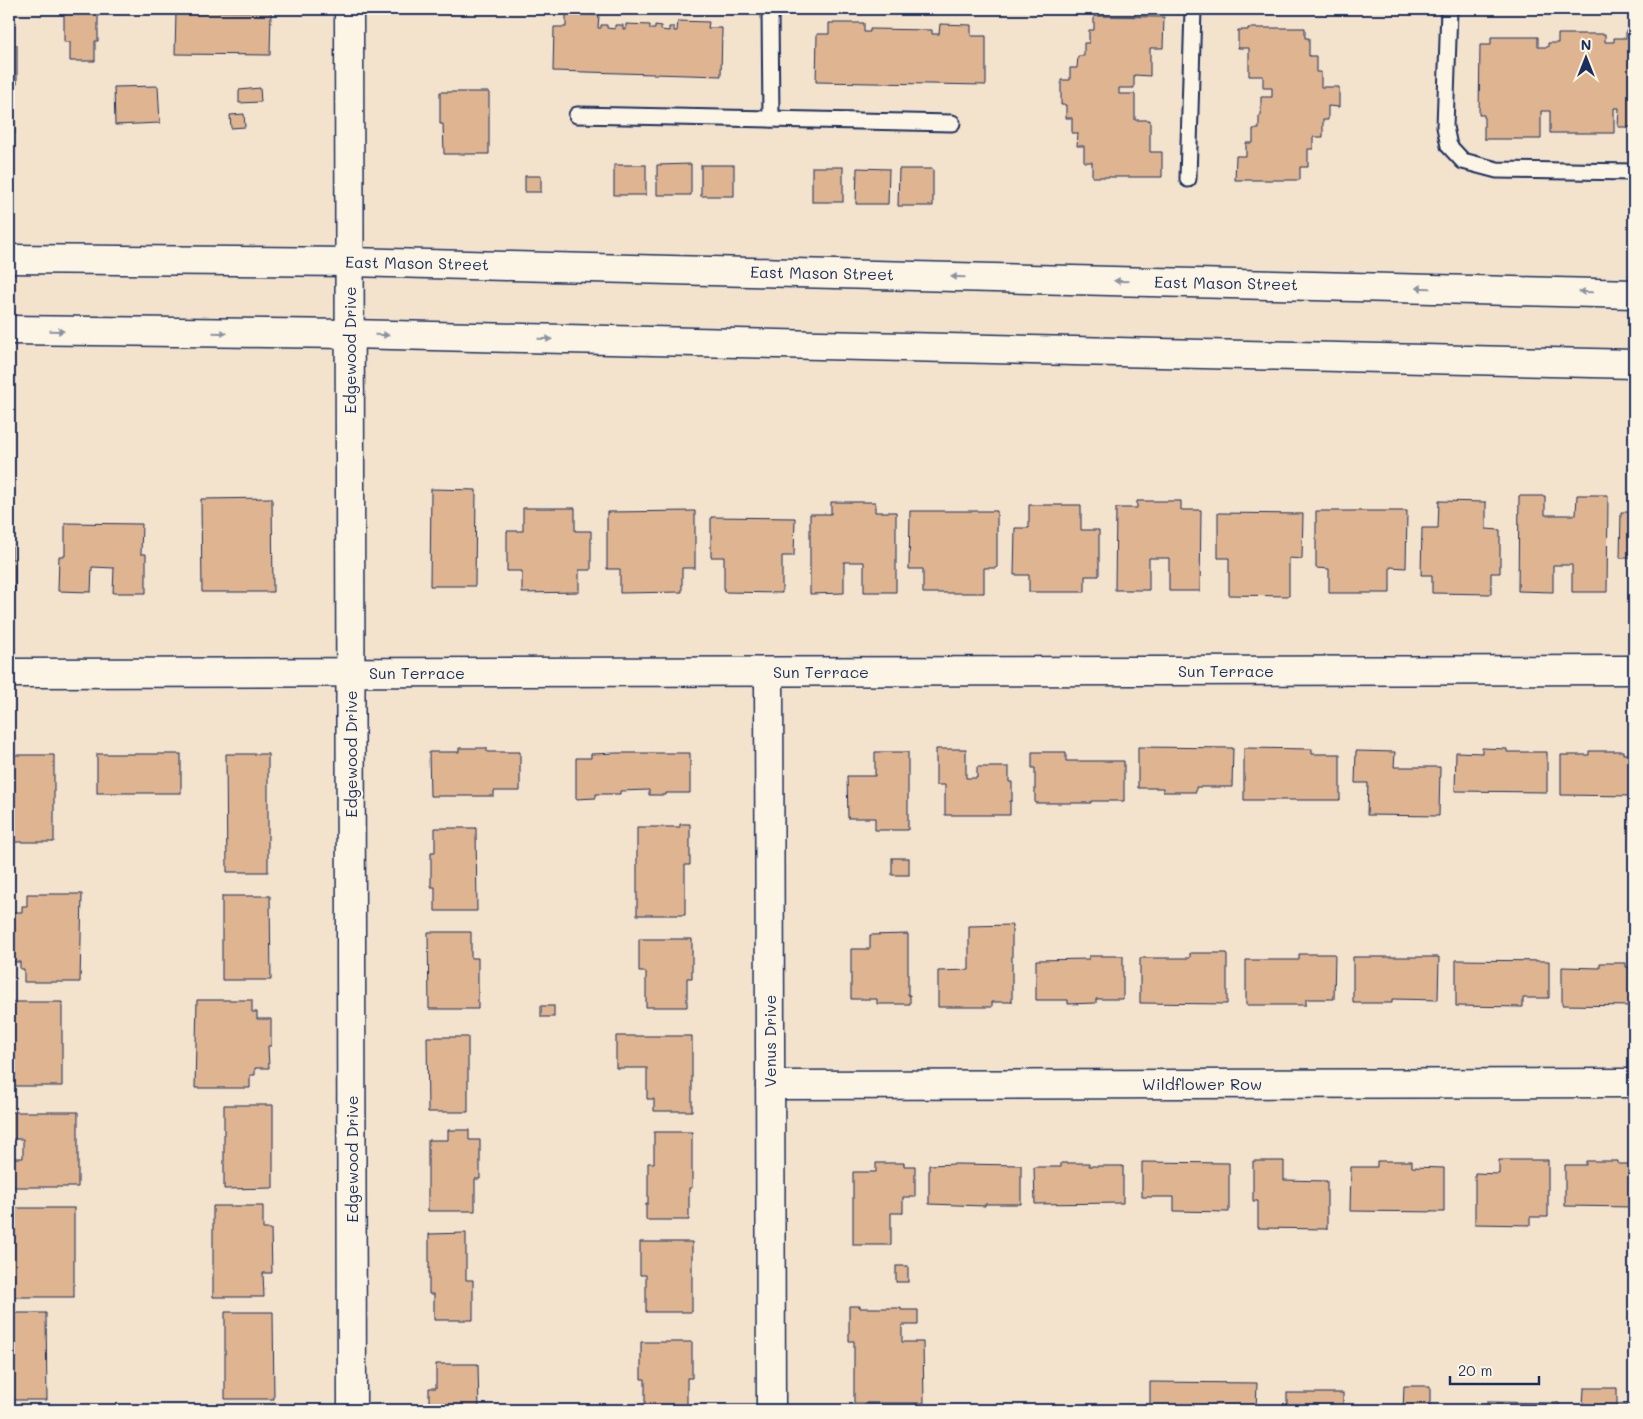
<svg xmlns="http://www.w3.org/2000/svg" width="1643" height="1419" viewBox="0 0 1643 1419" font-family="Mali,sans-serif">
  <rect width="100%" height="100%" fill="#f3e2cc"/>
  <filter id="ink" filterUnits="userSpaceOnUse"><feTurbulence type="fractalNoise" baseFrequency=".02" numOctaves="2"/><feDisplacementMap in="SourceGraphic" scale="10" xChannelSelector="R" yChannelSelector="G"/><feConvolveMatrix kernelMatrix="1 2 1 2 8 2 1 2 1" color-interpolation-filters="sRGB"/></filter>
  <g filter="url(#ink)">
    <!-- building -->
    <g fill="#dfb490" stroke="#1b2f5e">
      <polygon points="61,9 98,9 98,41 95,41 95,61 70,61 70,42 64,42 64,14 61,14"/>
      <polygon points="176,11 271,12 270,55 175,54"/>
      <polygon points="566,14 599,15 598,28 601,28 601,25 607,25 607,28 615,29 615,25 623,25 623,29 626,29 626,24 650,25 650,29 655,29 655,25 661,26 661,30 669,31 669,27 674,27 674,31 677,31 678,21 709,22 708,28 722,28 721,76 553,71 554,27 566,27"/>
      <polygon points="1094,16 1164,17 1163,48 1150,48 1150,76 1134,75 1134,88 1119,88 1119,94 1135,94 1135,120 1150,120 1150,152 1162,152 1162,177 1092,177 1092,162 1084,162 1084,146 1077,146 1078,133 1072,133 1072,118 1066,118 1066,105 1061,105 1061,80 1070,80 1070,68 1077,68 1078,56 1084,56 1084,43 1089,43 1089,30 1094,30"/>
      <polygon points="829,23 864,23 864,32 870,32 870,29 932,30 932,34 939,34 940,24 971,25 971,36 986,36 986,85 816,82 817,34 829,34"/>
      <polygon points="1248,28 1305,28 1305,38 1309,38 1309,56 1316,56 1316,72 1321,72 1321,87 1339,87 1339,107 1328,106 1328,120 1323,120 1323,137 1313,137 1313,149 1308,149 1308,167 1300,167 1300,180 1235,180 1236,156 1246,156 1246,143 1253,143 1253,129 1259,129 1259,116 1261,116 1261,97 1272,97 1272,88 1263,88 1263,76 1249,76 1249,48 1238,48 1238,30 1248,30"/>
      <polygon points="1626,30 1634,30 1634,127 1618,127 1619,108 1614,108 1614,133 1550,133 1550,111 1541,111 1541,139 1484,139 1484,115 1479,115 1480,45 1491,45 1491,37 1538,37 1538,47 1548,47 1548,43 1558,43 1558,34 1605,34 1605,42 1614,42 1614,38 1626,38"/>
      <rect x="9" y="45" width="8" height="39"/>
      <polygon points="158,86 160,123 115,125 114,87"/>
      <polygon points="260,88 261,102 239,103 239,90"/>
      <polygon points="440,92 489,92 489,154 444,154 443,124 440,124"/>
      <polygon points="9,97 14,97 15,134 9,134"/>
      <polygon points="244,114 245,127 231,128 230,115"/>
      <polygon points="691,164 691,195 657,195 657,165"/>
      <rect x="614" y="165" width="32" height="30"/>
      <rect x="701" y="165" width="33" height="31"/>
      <rect x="812" y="167" width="31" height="35"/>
      <polygon points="857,168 889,169 888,204 856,204"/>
      <polygon points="899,169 933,169 933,206 898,206"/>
      <rect x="525" y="176" width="16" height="16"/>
      <polygon points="431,489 476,490 475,586 430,586"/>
      <polygon points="1577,495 1608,495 1607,592 1572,592 1572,565 1553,565 1553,592 1518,591 1519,496 1545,496 1545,515 1576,515"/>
      <polygon points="272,498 273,592 202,592 201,499"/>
      <polygon points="1137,501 1181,501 1181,510 1201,510 1200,591 1169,591 1169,558 1149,558 1149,590 1115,590 1116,508 1137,508"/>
      <polygon points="1439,501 1486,502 1486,529 1500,530 1500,573 1491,573 1491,594 1432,593 1432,575 1421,575 1422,528 1438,528"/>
      <polygon points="831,502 875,502 875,512 896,512 896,592 864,592 864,562 844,562 844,593 810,594 810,514 831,514"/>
      <polygon points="1029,505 1081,505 1081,530 1099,530 1099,576 1085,576 1085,592 1029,592 1029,575 1014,575 1015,528 1029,528"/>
      <polygon points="523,508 575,508 575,531 591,531 591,570 579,570 579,592 522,593 522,571 507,571 507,531 523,531"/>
      <polygon points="695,511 695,568 682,568 682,592 620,593 620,569 607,569 607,512"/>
      <polygon points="910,511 997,511 997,568 984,568 984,593 923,593 923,569 909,569"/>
      <polygon points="1316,511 1407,511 1406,568 1390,567 1390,593 1329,593 1329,569 1316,568"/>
      <polygon points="1621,512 1634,512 1634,592 1634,558 1620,558"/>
      <polygon points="1218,513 1303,514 1302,559 1289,558 1289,596 1229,595 1229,558 1218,558"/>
      <polygon points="711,517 795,518 794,556 782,556 782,593 724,592 724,557 711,557"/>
      <polygon points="65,523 142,524 141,554 146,554 146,593 113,593 114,568 92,567 91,592 58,591 59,556 65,556"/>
      <polygon points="9,525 12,525 12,559 15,559 15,592 9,592"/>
      <polygon points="1138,747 1233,748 1232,787 1196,787 1196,792 1163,792 1163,788 1138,788"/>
      <polygon points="459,748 487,748 487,752 520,752 520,791 494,791 494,796 430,796 429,752 459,752"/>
      <polygon points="1244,748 1312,749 1312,754 1340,754 1340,800 1244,800"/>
      <polygon points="1482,748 1507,749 1507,752 1547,752 1547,792 1455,791 1456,752 1482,753"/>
      <polygon points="936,749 966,749 966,778 977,778 977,767 1009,767 1009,782 1012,782 1012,801 1010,801 1010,815 945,815 945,785 936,785"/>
      <polygon points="1356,751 1395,752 1394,767 1440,767 1439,816 1367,815 1368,783 1355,783"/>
      <polygon points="1589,751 1623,751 1623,754 1634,754 1634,796 1561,795 1561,755 1589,755"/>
      <polygon points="875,752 908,752 908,830 875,830 875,818 848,818 847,776 875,776"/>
      <polygon points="1032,752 1066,752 1066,761 1124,761 1124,801 1091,801 1091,803 1035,803 1035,768 1032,768"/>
      <polygon points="616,753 690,753 690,793 666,793 666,795 649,795 649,790 620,791 620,794 596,794 596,798 576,799 576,758 591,758 591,754"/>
      <rect x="97" y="754" width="84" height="39"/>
      <polygon points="226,754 268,754 268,872 227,872"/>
      <polygon points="12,755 54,755 54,842 12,842 12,821 9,821 9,774 12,774"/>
      <polygon points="680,824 690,824 690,865 685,865 685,915 637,915 637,827 680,827"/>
      <polygon points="435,828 476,828 477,911 435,911 435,887 431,887 431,852 435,852"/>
      <rect x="892" y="858" width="17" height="17"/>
      <polygon points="27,894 82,894 80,982 24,982 24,969 20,969 20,962 9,962 9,912 22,912 22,906 27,906"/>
      <polygon points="222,896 270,896 271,980 222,980"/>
      <polygon points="1012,925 1012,1002 992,1002 992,1007 938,1007 938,971 969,970 969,926"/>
      <polygon points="428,932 471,932 471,958 478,958 478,1009 429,1009"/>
      <polygon points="908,934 908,995 910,995 910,1004 877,1004 877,999 851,999 851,949 870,949 870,935"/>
      <polygon points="639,939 692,939 692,978 687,978 687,1007 646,1007 646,972 639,972"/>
      <polygon points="1190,953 1227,953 1227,1004 1140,1003 1140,958 1190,958"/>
      <polygon points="1299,954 1335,954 1334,999 1306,999 1306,1005 1246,1005 1246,960 1299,960"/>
      <polygon points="1089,956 1123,956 1123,999 1096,999 1096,1003 1068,1004 1068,1000 1036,1000 1036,960 1089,959"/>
      <polygon points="1353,957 1439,957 1438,1000 1392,999 1392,1003 1353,1003"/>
      <polygon points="1456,960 1549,961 1549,998 1523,998 1523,1007 1456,1006"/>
      <polygon points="1600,963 1626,963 1626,967 1634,967 1634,1006 1562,1005 1562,967 1600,968"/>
      <polygon points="197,1000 252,1000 252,1012 257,1012 257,1019 271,1019 271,1046 268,1046 269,1068 255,1068 255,1075 250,1075 250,1088 195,1088"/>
      <polygon points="12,1002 62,1002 62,1086 12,1086 12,1063 9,1063 9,1023 12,1023"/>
      <rect x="541" y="1006" width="13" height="11"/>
      <polygon points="616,1036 692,1036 692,1111 654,1111 654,1099 647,1099 647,1068 616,1068"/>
      <polygon points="427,1037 468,1037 468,1112 428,1112"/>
      <polygon points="224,1105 273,1105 273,1188 224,1189"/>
      <polygon points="9,1112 78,1112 78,1187 9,1187 9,1158 23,1158 23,1139 9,1139"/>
      <polygon points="448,1130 469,1130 469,1140 480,1140 480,1179 475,1179 475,1211 428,1211 428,1140 448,1140"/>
      <polygon points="654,1132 692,1132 692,1188 689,1188 689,1220 646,1220 646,1204 648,1204 648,1163 654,1163"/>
      <polygon points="1499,1160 1548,1160 1548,1217 1530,1217 1530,1225 1475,1224 1475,1173 1499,1174"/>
      <polygon points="1253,1161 1284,1161 1284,1180 1327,1181 1327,1229 1258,1228 1258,1201 1253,1201"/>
      <polygon points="1377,1161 1412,1161 1412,1167 1444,1168 1444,1212 1350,1211 1351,1167 1377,1167"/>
      <polygon points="1586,1161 1618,1161 1618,1164 1634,1164 1634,1207 1565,1206 1565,1165 1586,1165"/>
      <polygon points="1142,1162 1229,1163 1229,1212 1174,1211 1174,1197 1142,1197"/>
      <polygon points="876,1163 904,1163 904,1166 915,1166 915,1197 903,1197 903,1213 891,1213 891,1245 853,1245 853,1172 876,1172"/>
      <polygon points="1061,1163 1089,1163 1089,1166 1123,1166 1123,1203 1035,1204 1034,1167 1061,1167"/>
      <polygon points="955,1164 1021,1165 1021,1204 985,1204 985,1206 929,1204 929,1165"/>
      <polygon points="213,1206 263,1206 263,1229 271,1229 272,1273 263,1273 264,1297 213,1297"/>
      <rect x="9" y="1208" width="65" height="89"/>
      <polygon points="466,1233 466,1280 473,1280 473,1320 434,1320 434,1294 429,1294 429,1234"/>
      <polygon points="640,1242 692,1242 692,1312 646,1312 646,1275 640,1275"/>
      <rect x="896" y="1266" width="12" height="16"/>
      <polygon points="849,1306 860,1306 860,1308 901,1308 901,1310 918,1310 918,1325 902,1325 902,1342 923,1342 924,1403 854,1403 854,1341 849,1341"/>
      <polygon points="225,1312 273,1312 274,1399 225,1399"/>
      <polygon points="9,1313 46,1313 47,1400 9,1400"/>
      <polygon points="641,1342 692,1342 692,1378 687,1378 687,1410 645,1410 645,1379 641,1379"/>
      <polygon points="436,1364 478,1364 479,1410 429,1410 429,1388 436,1388"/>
      <polygon points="1150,1382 1257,1383 1256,1410 1150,1410"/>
      <polygon points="1404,1386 1430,1386 1430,1408 1452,1408 1452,1410 1403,1410"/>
      <polygon points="1584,1388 1617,1388 1617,1406 1634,1406 1634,1410 1571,1410 1571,1407 1583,1407"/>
      <rect x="1287" y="1393" width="56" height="17"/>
      <polygon points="1487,1402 1559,1403 1559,1410 1487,1410"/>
    </g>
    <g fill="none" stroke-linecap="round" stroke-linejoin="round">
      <!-- service casing -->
      <g stroke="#1b2f5e" stroke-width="19">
        <g id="service">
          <polyline points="770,9 771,119"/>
          <polyline points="1449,9 1445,127 1449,146 1463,161 1497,170 1634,172"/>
          <polyline points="577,115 952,123"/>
          <polyline points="1188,179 1193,9"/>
        </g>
      </g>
      <!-- minor casing -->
      <g stroke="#1b2f5e" stroke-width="31">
        <g id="minor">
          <polyline points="349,9 352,1410"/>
          <polyline points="769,672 771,1410"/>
          <polyline points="9,673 1634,670"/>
          <polyline points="770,1085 1634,1083"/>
        </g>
      </g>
      <!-- secondary casing -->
      <g stroke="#1b2f5e" stroke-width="31">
        <g id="secondary">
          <polyline points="9,259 350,262 1634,294"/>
          <polyline points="9,330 350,334 1634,364"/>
        </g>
      </g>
      <!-- service -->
      <use href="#service" stroke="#fcf5e5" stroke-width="15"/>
      <!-- minor -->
      <use href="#minor" stroke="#fcf5e5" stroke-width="28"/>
      <!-- secondary -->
      <use href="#secondary" stroke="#fcf5e5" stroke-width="28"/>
    </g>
    <!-- one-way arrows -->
    <defs><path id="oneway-solid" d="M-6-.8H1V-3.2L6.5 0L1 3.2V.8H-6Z" transform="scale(1.25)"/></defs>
    <g fill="#8c92a2">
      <use href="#oneway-solid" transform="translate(958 277) rotate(-179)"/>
      <use href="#oneway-solid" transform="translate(1121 281) rotate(-179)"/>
      <use href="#oneway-solid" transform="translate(1423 288) rotate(-179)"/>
      <use href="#oneway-solid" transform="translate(1586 292) rotate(-179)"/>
      <use href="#oneway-solid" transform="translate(57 331) rotate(1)"/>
      <use href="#oneway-solid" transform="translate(220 333) rotate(1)"/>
      <use href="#oneway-solid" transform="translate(382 335) rotate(1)"/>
      <use href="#oneway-solid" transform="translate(545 339) rotate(1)"/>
    </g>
  </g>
  <g text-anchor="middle" stroke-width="4.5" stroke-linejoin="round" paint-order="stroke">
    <!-- street labels -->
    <g font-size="16" fill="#1b2f5e" stroke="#fcf5e5">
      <text transform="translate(417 263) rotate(1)" y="6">East Mason Street</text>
      <text transform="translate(822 273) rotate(1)" y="6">East Mason Street</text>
      <text transform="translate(1226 283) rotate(1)" y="6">East Mason Street</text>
      <text transform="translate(350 350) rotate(-90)" y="6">Edgewood Drive</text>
      <text x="1226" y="677">Sun Terrace</text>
      <text x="821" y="678">Sun Terrace</text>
      <text x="417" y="679">Sun Terrace</text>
      <text transform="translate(351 754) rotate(-90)" y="6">Edgewood Drive</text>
      <text transform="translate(770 1041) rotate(-90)" y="6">Venus Drive</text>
      <text x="1202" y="1090">Wildflower Row</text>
      <text transform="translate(352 1159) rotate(-90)" y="6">Edgewood Drive</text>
    </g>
  </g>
  <!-- margin -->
  <rect width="1643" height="1419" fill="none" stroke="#fcf5e5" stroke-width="30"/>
  <rect x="15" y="15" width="1613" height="1389" fill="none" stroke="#1b2f5e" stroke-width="2" filter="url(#ink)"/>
  <!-- north arrow -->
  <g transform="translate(1586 58)" stroke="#fcf5e5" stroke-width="4" paint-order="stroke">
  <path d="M0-4L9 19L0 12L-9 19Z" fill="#1b2f5e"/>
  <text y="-8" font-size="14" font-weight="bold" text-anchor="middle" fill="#1b2f5e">N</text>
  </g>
  <!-- scale -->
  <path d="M1450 1376v8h89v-8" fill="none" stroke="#1b2f5e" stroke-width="2.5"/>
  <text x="1458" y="1376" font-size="15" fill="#1b2f5e" stroke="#fcf5e5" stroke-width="4" paint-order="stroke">20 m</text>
</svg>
